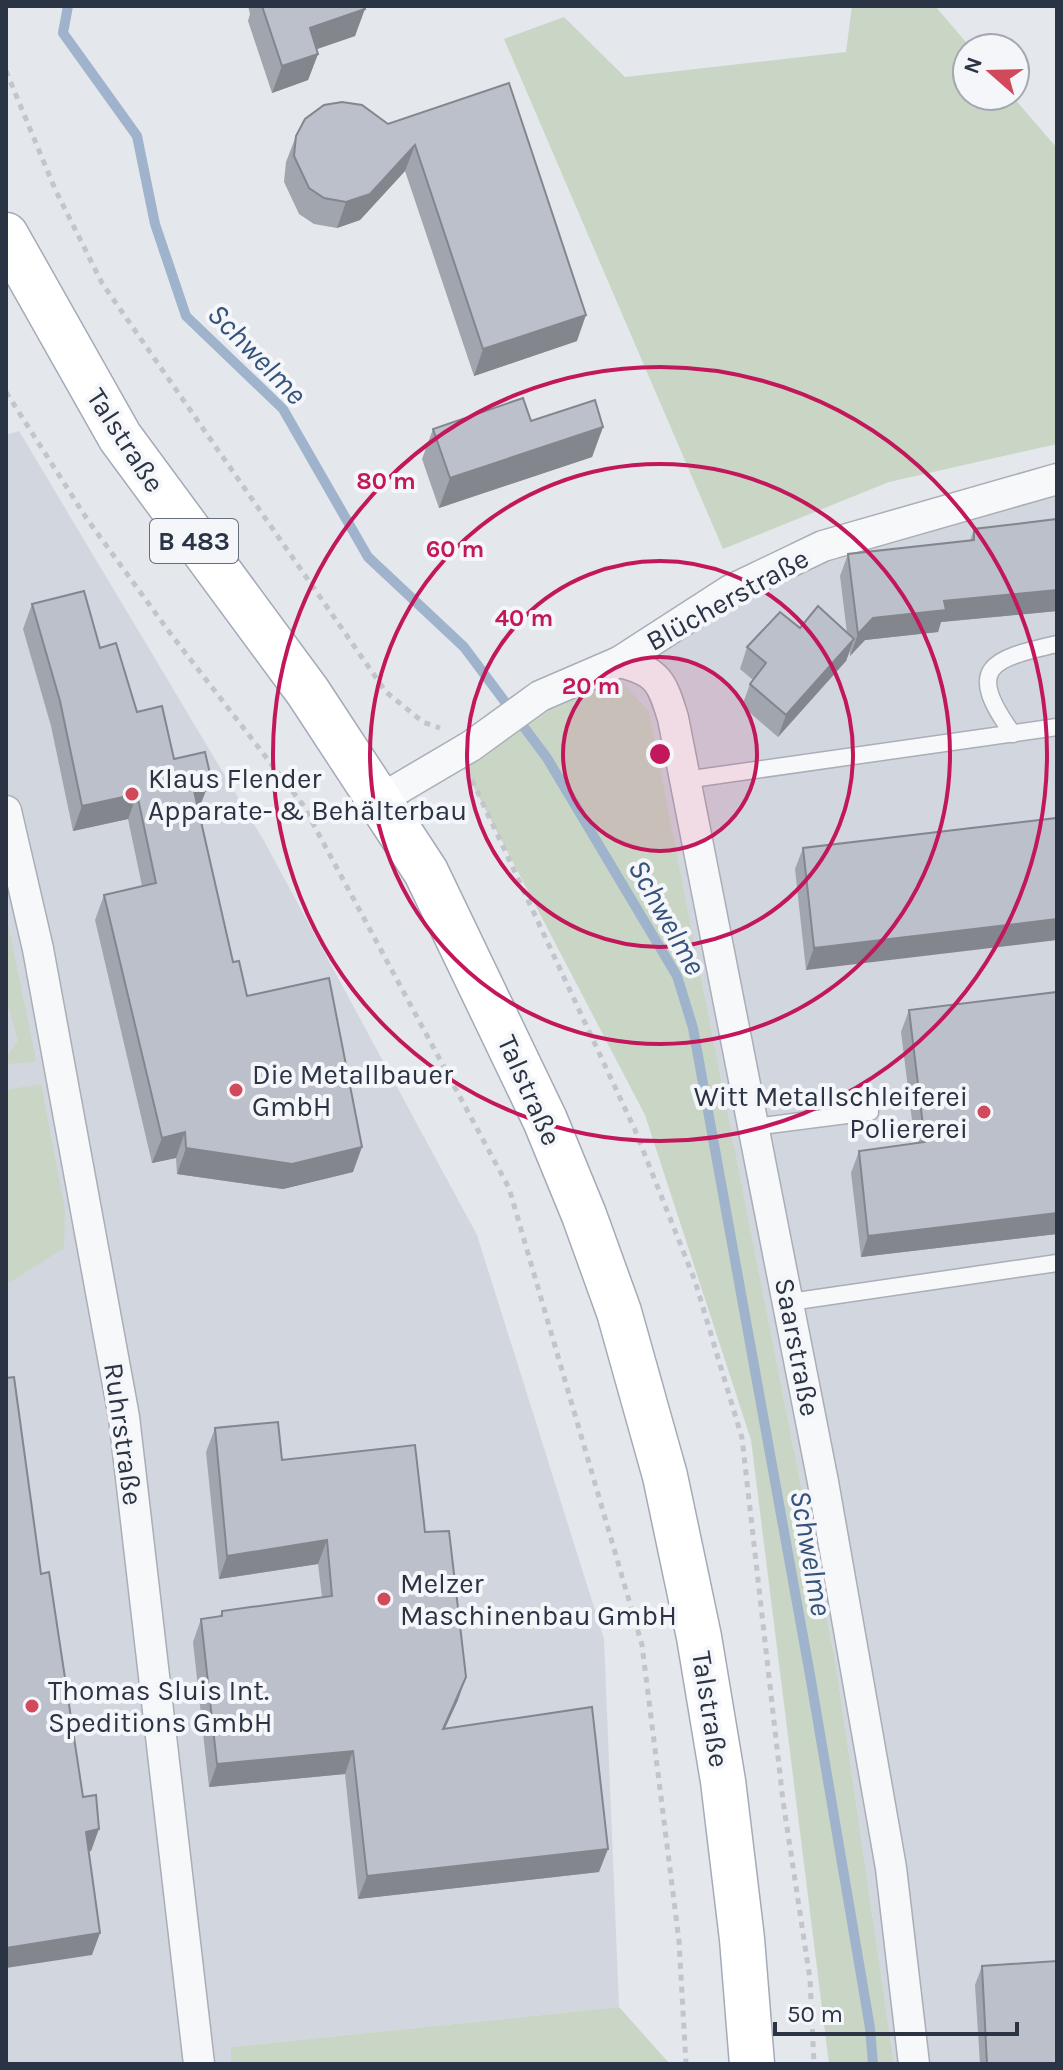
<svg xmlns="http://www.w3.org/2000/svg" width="1063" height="2070" viewBox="0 0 1063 2070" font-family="Karla,sans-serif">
  <rect width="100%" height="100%" fill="#e4e7ec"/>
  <!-- built -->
  <g fill="#d2d6de">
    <polygon points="19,431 264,841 477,1235 604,1639 619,2007 232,2047 231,2064 6,2064 6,435"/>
    <polygon points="1057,493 1057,2064 894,2064 836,1665 649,713 600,658 735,577"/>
  </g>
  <!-- green -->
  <g fill="#c9d6c5">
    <polygon points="852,6 935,6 971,48 967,48 967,96 1012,96 1057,148 1057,444 889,482 723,549 504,39 564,17 625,77 846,52"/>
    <polygon points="600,658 649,712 836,1665 894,2064 829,2064 751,1440 645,1115 459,759"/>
    <polygon points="6,914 36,1060 33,1062 6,1064 6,1057 18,1041 6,997"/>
    <polygon points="41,1084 65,1210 64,1248 7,1284 6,1090"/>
    <polygon points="619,2007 670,2064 231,2064 231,2047"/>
  </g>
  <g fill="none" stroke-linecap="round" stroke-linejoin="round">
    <!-- stream -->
    <polyline stroke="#9fb4cc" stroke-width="10" points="68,6 63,33 137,136 155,224 186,316 283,409 368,557 464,647 547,758 677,976 693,1028 810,1675 870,2028 873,2064"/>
    <!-- service casing -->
    <g stroke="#a9aeb7" stroke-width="19">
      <g id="service">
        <path d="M1013 734C964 667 991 659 1057 644"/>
        <polyline points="685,780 1057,727"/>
        <polyline points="754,1127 870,1112"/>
        <polyline points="790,1302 1057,1263"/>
      </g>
    </g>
    <!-- minor casing -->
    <g stroke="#a9aeb7" stroke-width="33">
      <g id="minor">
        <path d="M619 662C658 671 662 682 673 718L823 1482 891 1868 914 2064"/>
        <polyline points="381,799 471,746 540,696 619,662 729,591 823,546 1057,479"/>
        <polyline points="6,811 38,949 124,1417 199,2064"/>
      </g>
    </g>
    <!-- primary casing -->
    <g stroke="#a3abb8" stroke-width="47">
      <polyline id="primary" points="6,235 120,437 308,692 426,872 545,1120 584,1215 619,1312 665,1476 699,1637 723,1781 742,1939 752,2064"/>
    </g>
    <!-- path -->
    <g stroke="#c2c5cb" stroke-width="5" stroke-dasharray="6 6" stroke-linecap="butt">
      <polyline points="6,71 55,189 102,283 386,692 423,722 440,728"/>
      <polyline points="6,392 87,519 170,633 303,805 509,1188 642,1645 679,1941 686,2064"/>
      <polyline points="472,780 635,1130 695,1281 742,1438 783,1801 810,1979 814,2064"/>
    </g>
    <!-- service -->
    <use href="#service" stroke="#f7f8fa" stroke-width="16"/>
    <!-- minor -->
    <use href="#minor" stroke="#f7f8fa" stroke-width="30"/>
    <!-- primary -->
    <use href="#primary" stroke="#fff" stroke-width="44"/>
  </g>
  <!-- wall -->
  <g fill="#a1a5ae">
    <polygon points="248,6 363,6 355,36 316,49 318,54 308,80 272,93 248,21 250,14"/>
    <polygon points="509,83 577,341 474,376 405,171 360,220 337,228 314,224 299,214 284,182 286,162 296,136 388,124"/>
    <polygon points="531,421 603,427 592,457 439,508 422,459 433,429"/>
    <polygon points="1057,519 1057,611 941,622 938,632 865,640 850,656 850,651 846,661 778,737 742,706 750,684 753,680 740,669 747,647 800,628 847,633 840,576 848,554 970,541 974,529"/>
    <polygon points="32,604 100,648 137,712 174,759 211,778 201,803 197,804 233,962 247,996 353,1172 283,1189 177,1174 176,1158 152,1163 95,920 104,895 142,886 128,819 73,831 51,726 23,629"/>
    <polygon points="1057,818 806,970 795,869 803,848"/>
    <polygon points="1057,992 1057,1234 861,1257 851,1173 859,1151 915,1144 901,1032 909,1010"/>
    <polygon points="215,1428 425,1532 458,1700 445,1728 599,1872 358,1899 345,1774 209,1787 193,1642 201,1619 220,1616 222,1611 322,1597 318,1564 219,1579 206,1452"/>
    <polygon points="982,1966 1057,2064 980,2064 975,1985"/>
  </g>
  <!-- shaded-wall -->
  <g fill="#83868d">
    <polygon points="365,9 355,36 300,55 310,28"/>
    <polygon points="318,54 308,80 272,93 282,66"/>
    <polygon points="415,145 405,171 360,220 337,228 346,202"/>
    <polygon points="586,315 577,341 474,376 483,349"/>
    <polygon points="603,427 592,457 439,508 450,478"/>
    <polygon points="1057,590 1057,611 941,622 938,632 865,640 850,656 858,634 873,618 944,601"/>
    <polygon points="854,639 846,661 778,737 786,715"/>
    <polygon points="211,778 201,803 183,807 192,782"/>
    <polygon points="137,794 128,819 73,831 82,806"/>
    <polygon points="1057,919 1057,940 806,970 814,948"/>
    <polygon points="185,1132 176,1158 152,1163 162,1138"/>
    <polygon points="362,1147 353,1172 283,1189 177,1174 186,1148"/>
    <polygon points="1057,1213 1057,1234 861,1257 868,1236"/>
    <polygon points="327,1540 318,1564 219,1579 227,1556"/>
    <polygon points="466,1677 458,1700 434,1752 443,1729"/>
    <polygon points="353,1751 345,1774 209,1787 217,1764"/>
    <polygon points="99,1829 91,1851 78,1853 86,1832"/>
    <polygon points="608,1849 599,1872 358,1899 367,1876"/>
    <polygon points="100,1933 92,1955 6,1968 6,1948"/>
  </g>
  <!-- building -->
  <g fill="#bbc0ca" stroke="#83868d" stroke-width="2">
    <polygon points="262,6 363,6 365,9 310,28 318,54 282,66"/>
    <polygon points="509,83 586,315 483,349 415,145 370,194 346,202 324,198 309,188 294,156 296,136 305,119 324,105 342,102 362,105 388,124"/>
    <polygon points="523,398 531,421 595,400 603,427 450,478 433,429"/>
    <polygon points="1057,519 1057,590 944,601 946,610 873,618 858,634 848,554 974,540 974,529"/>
    <polygon points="84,591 100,648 116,643 137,712 162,706 174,759 205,752 211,778 192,782 233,962 239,961 247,996 329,978 362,1147 292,1164 186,1148 185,1132 162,1138 104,895 156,883 137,794 82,806 60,701 32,604"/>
    <polygon points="818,606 854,639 786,715 750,684 766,663 747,647 780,612 800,628"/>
    <polygon points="1057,818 1057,919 814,948 803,848"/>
    <polygon points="1057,992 1057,1213 868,1236 859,1151 925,1142 909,1010"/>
    <polygon points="14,1377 41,1574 49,1572 83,1797 96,1795 99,1829 86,1832 100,1933 6,1948 6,1378"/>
    <polygon points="278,1422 282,1460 415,1445 425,1532 449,1531 466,1677 443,1729 592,1707 608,1849 367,1876 353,1751 217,1764 201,1619 222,1616 222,1611 332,1596 327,1540 227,1556 215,1428"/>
    <polygon points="1057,1961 1057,2064 987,2064 982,1966"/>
  </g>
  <!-- distance rings -->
  <circle cx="660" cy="754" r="97" fill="#c2185b" fill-opacity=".12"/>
  <g fill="none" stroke="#c2185b" stroke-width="4">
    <circle cx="660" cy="754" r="97"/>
    <circle cx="660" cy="754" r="193"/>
    <circle cx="660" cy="754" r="290"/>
    <circle cx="660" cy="754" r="387"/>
  </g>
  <!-- markers -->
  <g fill="#d1495b" stroke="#f4f6f9" stroke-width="3">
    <circle cx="132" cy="794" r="8"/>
    <circle cx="236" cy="1090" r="8"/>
    <circle cx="984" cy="1112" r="8"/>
    <circle cx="384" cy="1599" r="8"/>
    <circle cx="32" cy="1706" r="8"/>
  </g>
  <g text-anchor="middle" stroke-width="8" stroke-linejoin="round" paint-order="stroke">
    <!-- shield labels -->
    <rect fill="#f4f6f9" stroke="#676e7b" stroke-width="2" x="150" y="519" width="88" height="44" rx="6"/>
    <g font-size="26" font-weight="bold" fill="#2b3445">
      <text x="194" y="550">B 483</text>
    </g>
    <!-- street labels -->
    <g font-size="28" fill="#2b3445" stroke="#f4f6f9">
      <text transform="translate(126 440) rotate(57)" y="10">Talstraße</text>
      <text transform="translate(727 599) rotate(-29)" y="10">Blücherstraße</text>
      <text transform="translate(530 1090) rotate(66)" y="10">Talstraße</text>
      <text transform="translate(798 1347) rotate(79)" y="10">Saarstraße</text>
      <text transform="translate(124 1434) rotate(82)" y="10">Ruhrstraße</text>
      <text transform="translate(711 1709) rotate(81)" y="10">Talstraße</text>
    </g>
    <!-- poi labels -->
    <g font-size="28" fill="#2b3445" stroke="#f4f6f9" text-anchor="start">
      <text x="148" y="788">Klaus Flender<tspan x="148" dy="32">Apparate- &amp; Behälterbau</tspan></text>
      <text x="252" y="1084">Die Metallbauer<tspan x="252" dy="32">GmbH</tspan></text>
      <text x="968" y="1106" text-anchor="end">Witt Metallschleiferei<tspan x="968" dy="32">Poliererei</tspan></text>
      <text x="400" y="1593">Melzer<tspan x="400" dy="32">Maschinenbau GmbH</tspan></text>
      <text x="48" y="1700">Thomas Sluis Int.<tspan x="48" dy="32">Speditions GmbH</tspan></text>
    </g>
    <!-- water labels -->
    <g font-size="30" font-style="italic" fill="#34527a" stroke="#f4f6f9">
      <text transform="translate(257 354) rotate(46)" y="10">Schwelme</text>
      <text transform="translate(667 917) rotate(61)" y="10">Schwelme</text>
      <text transform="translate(811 1553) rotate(80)" y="10">Schwelme</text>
    </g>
  </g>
  <circle cx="660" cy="754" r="12" fill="#c2185b" stroke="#f4f6f9" stroke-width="4"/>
  <g font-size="24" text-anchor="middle" font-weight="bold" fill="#c2185b" stroke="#f4f6f9" stroke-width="8" stroke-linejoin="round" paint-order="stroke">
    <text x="386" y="489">80 m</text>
    <text x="455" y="557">60 m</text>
    <text x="524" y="626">40 m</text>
    <text x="591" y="694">20 m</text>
  </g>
  <!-- border -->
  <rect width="1063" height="2070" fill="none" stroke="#2b3445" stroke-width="16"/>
  <!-- north arrow -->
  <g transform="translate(991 72) rotate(290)"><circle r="38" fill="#f4f6f9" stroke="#a4a8b1" stroke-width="2"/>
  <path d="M0-6L14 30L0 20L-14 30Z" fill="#d1495b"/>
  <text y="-12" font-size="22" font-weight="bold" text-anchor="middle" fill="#2b3445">N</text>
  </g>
  <!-- scale -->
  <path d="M775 2022v12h242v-12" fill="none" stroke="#2b3445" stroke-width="4"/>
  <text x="787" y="2022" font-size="24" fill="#2b3445" stroke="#f4f6f9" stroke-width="6" paint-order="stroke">50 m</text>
</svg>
